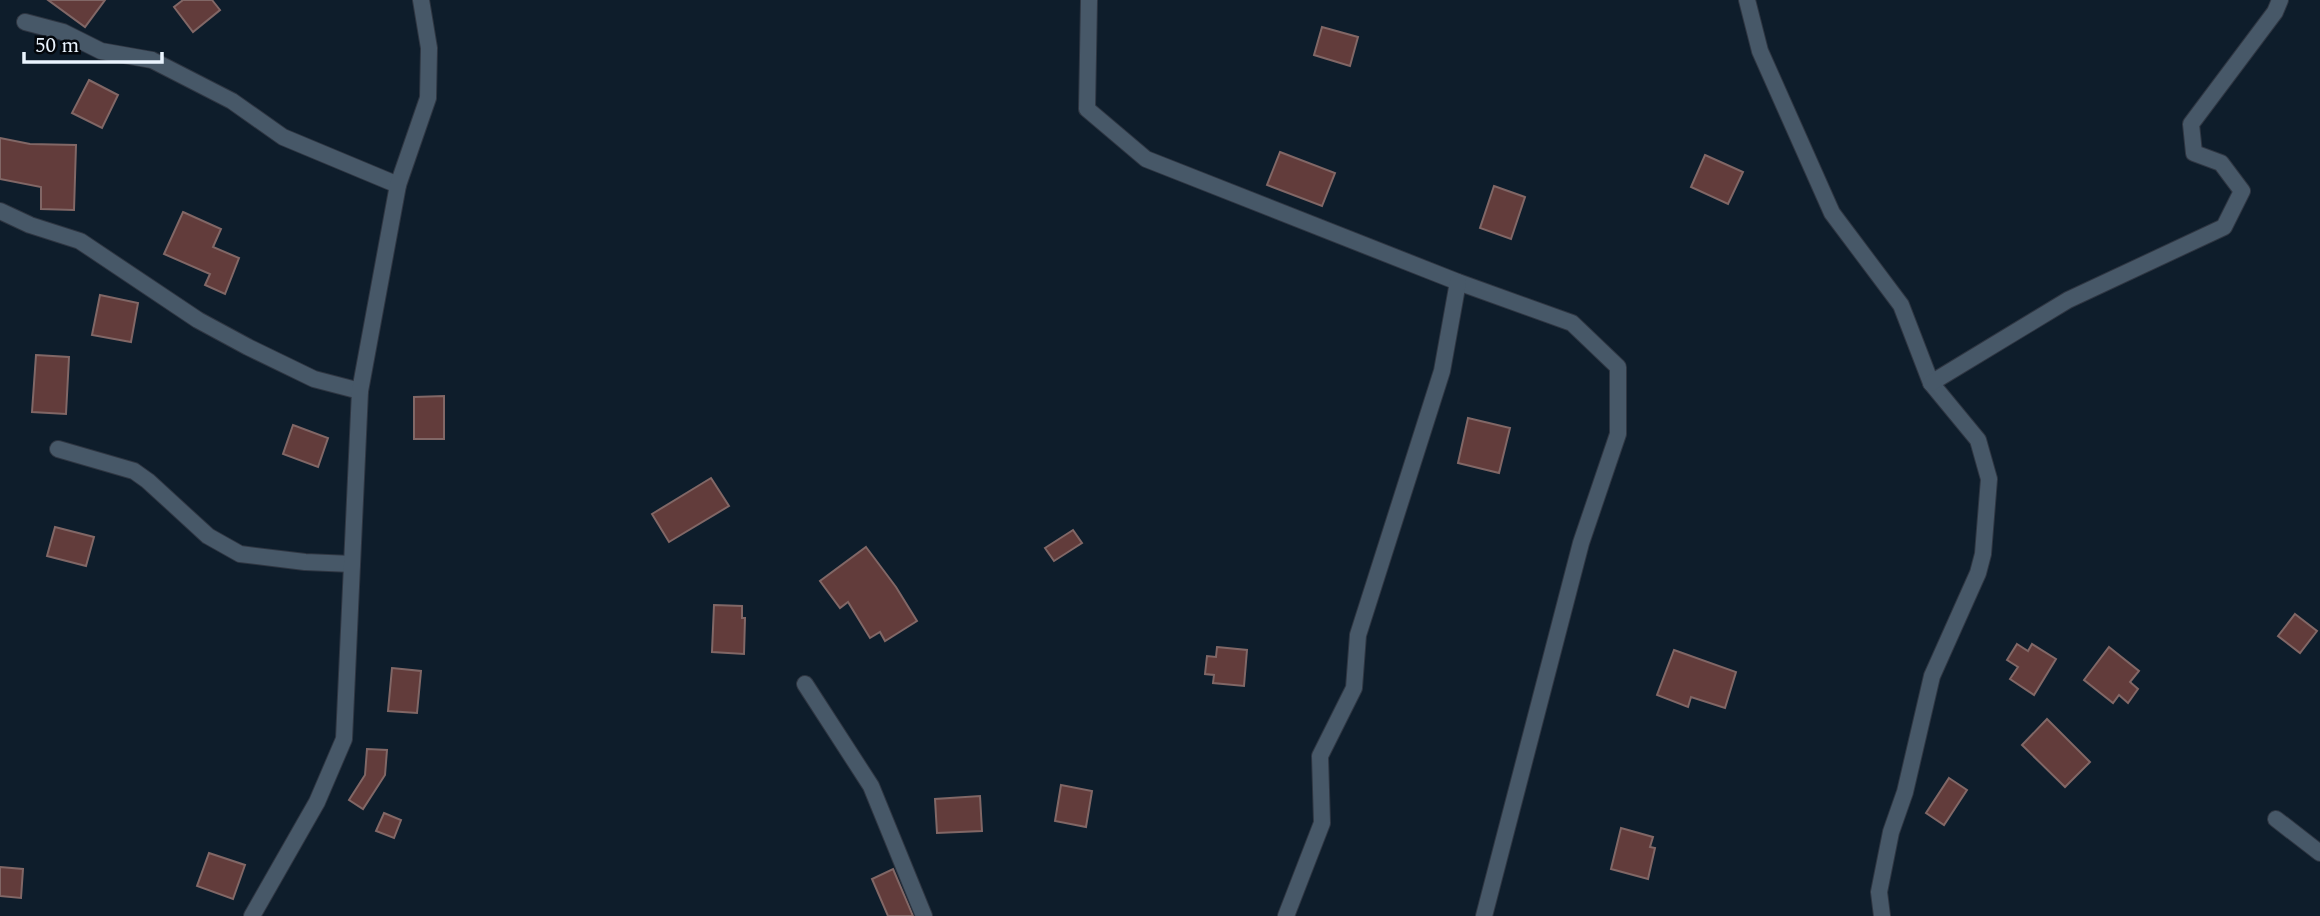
<svg xmlns="http://www.w3.org/2000/svg" width="2320" height="916" viewBox="0 0 2320 916" font-family="Spectral,serif">
  <rect width="100%" height="100%" fill="#0e1d2b"/>
  <!-- building -->
  <g fill="#623c3b" stroke="#816766" stroke-width="2">
    <polygon points="48,0 105,0 85,27"/>
    <polygon points="183,0 212,0 220,10 193,32 174,7"/>
    <polygon points="1322,27 1358,37 1350,66 1314,55"/>
    <polygon points="89,80 118,95 102,128 72,113"/>
    <polygon points="0,138 30,144 76,145 74,210 41,209 41,187 0,179"/>
    <polygon points="1280,152 1335,173 1322,206 1267,185"/>
    <polygon points="1705,155 1743,172 1728,204 1691,187"/>
    <polygon points="1494,186 1525,197 1511,239 1480,228"/>
    <polygon points="183,212 221,229 213,247 239,258 225,294 205,285 210,274 164,254"/>
    <polygon points="100,295 138,303 131,342 92,335"/>
    <polygon points="36,355 69,357 66,414 32,412"/>
    <polygon points="444,396 444,439 414,439 414,397"/>
    <polygon points="1468,418 1510,428 1499,473 1458,463"/>
    <polygon points="293,425 328,438 318,467 283,454"/>
    <polygon points="711,478 729,506 669,542 652,514"/>
    <polygon points="55,527 94,537 86,566 47,556"/>
    <polygon points="1073,530 1082,543 1054,561 1045,548"/>
    <polygon points="866,547 896,587 917,621 885,641 880,632 870,638 848,602 840,608 820,581"/>
    <polygon points="714,605 742,606 742,618 745,618 744,654 712,652"/>
    <polygon points="2295,614 2317,631 2300,653 2278,636"/>
    <polygon points="2017,644 2028,651 2032,644 2056,659 2034,695 2010,679 2018,667 2007,660"/>
    <polygon points="1217,647 1247,650 1244,686 1213,683 1214,675 1205,674 1207,656 1216,657"/>
    <polygon points="2109,647 2139,671 2130,682 2138,689 2128,703 2119,695 2113,703 2084,680"/>
    <polygon points="1674,650 1736,672 1725,708 1691,697 1688,707 1657,695"/>
    <polygon points="392,668 421,671 417,713 388,711"/>
    <polygon points="2047,719 2090,762 2065,787 2022,745"/>
    <polygon points="367,749 387,750 385,775 363,809 349,800 365,775"/>
    <polygon points="1949,778 1967,790 1944,825 1926,813"/>
    <polygon points="1061,785 1092,791 1086,827 1055,821"/>
    <polygon points="980,796 982,831 937,833 935,799"/>
    <polygon points="384,813 401,820 394,838 376,831"/>
    <polygon points="1621,828 1653,837 1650,847 1655,848 1648,879 1611,869"/>
    <polygon points="209,853 245,865 233,899 197,886"/>
    <polygon points="0,867 23,869 21,898 0,896"/>
    <polygon points="893,869 913,916 888,916 872,879"/>
  </g>
  <g fill="none" stroke-linecap="round" stroke-linejoin="round">
    <!-- minor casing -->
    <g stroke="#2f3642" stroke-width="18">
      <g id="minor">
        <polyline points="1089,0 1087,109 1146,159 1458,282 1572,323 1618,367 1618,434 1581,543 1484,916"/>
        <polyline points="1747,0 1760,51 1832,213 1901,305 1931,383 1978,440 1989,479 1983,554 1978,573 1932,676 1905,792 1891,832 1879,892 1882,916"/>
        <polyline points="25,22 63,32 101,51 152,60 232,101 283,137 398,185"/>
        <polyline points="0,211 30,225 80,241 198,320 248,347 314,379 360,391"/>
        <polyline points="1931,383 2068,300 2224,227 2242,191 2221,163 2194,153 2191,124 2275,12 2280,0"/>
        <polyline points="58,449 134,471 148,481 208,536 240,554 305,562 352,564"/>
        <polyline points="805,684 871,786 924,916"/>
        <polyline points="2276,819 2320,853"/>
        <polyline points="252,916 317,802 344,739 360,391 398,185 428,98 429,48 421,0"/>
        <polyline points="1286,916 1322,823 1320,756 1354,688 1358,635 1442,371 1458,282"/>
      </g>
    </g>
    <!-- minor -->
    <use href="#minor" stroke="#475868" stroke-width="16"/>
  </g>
  <!-- scale -->
  <path d="M24 52v10h138v-10" fill="none" stroke="#eaf4fe" stroke-width="3.5"/>
  <text x="35" y="52" font-size="21" fill="#eaf4fe" stroke="#03070c" stroke-width="5" paint-order="stroke">50 m</text>
</svg>
